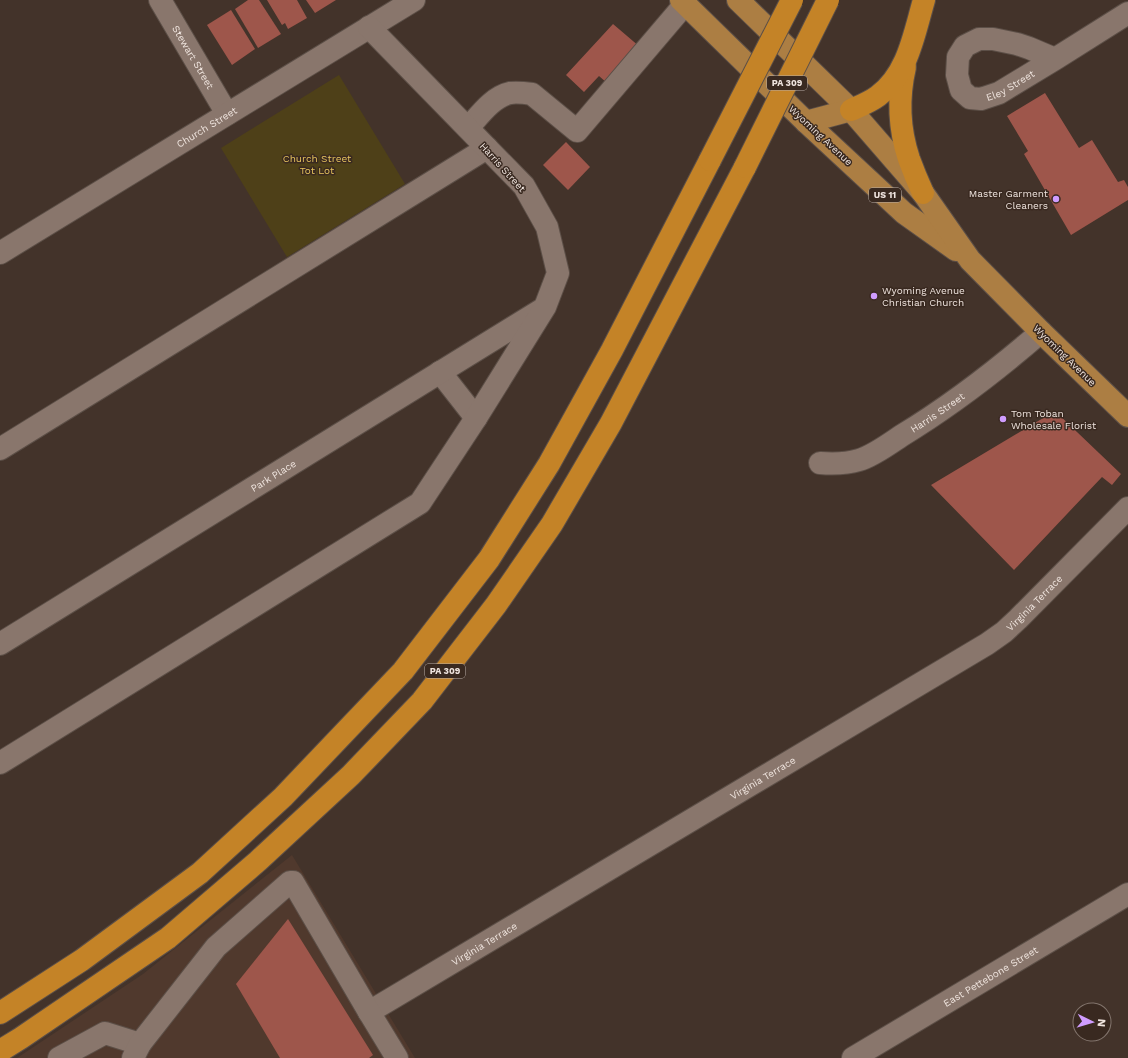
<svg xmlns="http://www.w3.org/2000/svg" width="1128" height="1058" viewBox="0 0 1128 1058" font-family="'Work Sans',sans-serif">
  <rect width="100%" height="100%" fill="#43332a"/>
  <!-- built -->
  <polygon fill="#50392d" points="292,855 415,1058 17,1058 143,974"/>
  <!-- green -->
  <polygon fill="#4e4018" points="339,75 405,184 287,257 221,148"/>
  <!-- building -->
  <g fill="#9e564b">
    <polygon points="248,0 259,0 281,34 258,48 235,9"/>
    <polygon points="267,0 297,0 307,18 288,29 285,23 282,25"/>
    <polygon points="306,0 336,0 315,13"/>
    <polygon points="231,10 255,49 232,65 207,25"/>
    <polygon points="613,24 640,47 607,83 599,76 584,92 566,75"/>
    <polygon points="1045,93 1079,148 1092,140 1118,182 1124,180 1128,187 1128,200 1071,235 1024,154 1028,151 1007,116"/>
    <polygon points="566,142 590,167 568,190 543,165"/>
    <polygon points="1055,411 1121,474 1112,485 1102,477 1014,570 931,485"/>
    <polygon points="288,919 373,1055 369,1058 280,1058 236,984"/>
  </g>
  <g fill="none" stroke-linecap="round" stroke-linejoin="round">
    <!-- minor casing -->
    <g stroke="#5c4f47" stroke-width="24">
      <g id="minor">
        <path id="s1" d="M160 0 227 114"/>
        <path id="s2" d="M1055 59 1029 48 1017 44 993 39H979L965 46 958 57 957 75 961 90 970 98 981 99 999 93 1055 59 1128 13"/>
        <path d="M468 128C479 116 492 97 510 93 517 92 525 93 532 94L577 131 685 4"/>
        <path id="s3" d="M0 253 414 0"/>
        <polyline points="440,372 476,418"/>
        <polyline points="0,449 487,148"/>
        <path id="s4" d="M820 463C833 464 846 464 859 460 873 456 889 444 901 436 952 405 996 371 1041 332"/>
        <path id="s5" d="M0 644 541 310"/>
        <polyline points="0,763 420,503 476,418 545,307 558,273 547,227 524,186 369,27"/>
        <path id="s6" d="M369 1012 987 644 1004 632 1018 619 1128 508"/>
        <polyline points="59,1058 105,1033 140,1044"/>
        <polyline points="133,1058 140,1044 216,947 290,882 293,882 369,1012 397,1058"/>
        <path id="s7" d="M853 1058 1128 894"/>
      </g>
    </g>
    <!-- major casing -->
    <g stroke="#5c4f47" stroke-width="24">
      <g id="major">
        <polyline points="681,0 806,122 904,213 956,250"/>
        <polyline points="738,0 851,110 923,193 970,260 1041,332 1128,416"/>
        <polyline points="806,122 851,110"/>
      </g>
    </g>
    <!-- highway casing -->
    <g stroke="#5c4f47" stroke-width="24">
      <g id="highway">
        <path d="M905 67C898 97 899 129 909 159 913 170 918 182 923 193"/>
        <path d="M851 110C860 106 870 102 878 96 908 74 914 34 924 0"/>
        <polyline points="0,1013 82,960 200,873 283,797 403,671 489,559 549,464 612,350 710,160"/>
        <polyline points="0,1051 21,1038 168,938 258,861 351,775 422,701 496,605 552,524 611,423 745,167"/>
      </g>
    </g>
    <!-- minor -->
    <use href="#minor" stroke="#89766c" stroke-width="22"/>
    <!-- major -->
    <use href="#major" stroke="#ac7e43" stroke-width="22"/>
    <!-- highway -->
    <use href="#highway" stroke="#c48327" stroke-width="22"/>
    <!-- highway-bridge casing -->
    <g stroke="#5c4f47" stroke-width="24" stroke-linecap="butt">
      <g id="highway-bridge">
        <polyline points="710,160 792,0"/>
        <polyline points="745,167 828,0"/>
      </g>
    </g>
    <!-- highway-bridge -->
    <use href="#highway-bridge" stroke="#c48327" stroke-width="22"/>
  </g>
  <!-- markers -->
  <g fill="#d09dff" stroke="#392920" stroke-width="1.5">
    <circle cx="1056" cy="199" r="4"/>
    <circle cx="874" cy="296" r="4"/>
    <circle cx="1003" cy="419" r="4"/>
  </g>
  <g text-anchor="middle" stroke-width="3" stroke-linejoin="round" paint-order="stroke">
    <!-- shield labels -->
    <g fill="#392920" stroke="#b8aca5" stroke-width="1">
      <rect x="767" y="76" width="40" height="14" rx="3"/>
      <rect x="869" y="188" width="32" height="14" rx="3"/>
      <rect x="425" y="664" width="40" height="14" rx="3"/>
    </g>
    <g font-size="9" font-weight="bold" fill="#efe4de">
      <text x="787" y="86">PA 309</text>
      <text x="885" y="198">US 11</text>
      <text x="445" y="674">PA 309</text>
    </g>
    <!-- street labels -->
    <g font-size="10" fill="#efe4de" stroke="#392920">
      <text dy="4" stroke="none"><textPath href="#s1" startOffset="66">Stewart Street</textPath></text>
      <text dy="4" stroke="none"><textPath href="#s2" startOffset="197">Eley Street</textPath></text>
      <text dy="4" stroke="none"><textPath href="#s3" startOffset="242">Church Street</textPath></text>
      <text transform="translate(821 135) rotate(43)" y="4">Wyoming Avenue</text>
      <text transform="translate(503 167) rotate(48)" y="4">Harris Street</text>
      <text transform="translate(1065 355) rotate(44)" y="4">Wyoming Avenue</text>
      <text dy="4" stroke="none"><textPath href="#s4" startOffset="131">Harris Street</textPath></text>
      <text dy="4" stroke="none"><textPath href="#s5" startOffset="321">Park Place</textPath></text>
      <text dy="4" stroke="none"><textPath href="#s6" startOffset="782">Virginia Terrace</textPath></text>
      <text dy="4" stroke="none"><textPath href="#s6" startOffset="458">Virginia Terrace</textPath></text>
      <text dy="4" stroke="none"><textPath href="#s6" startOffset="134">Virginia Terrace</textPath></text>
      <text dy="4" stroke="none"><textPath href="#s7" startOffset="160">East Pettebone Street</textPath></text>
    </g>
    <!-- park labels -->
    <g font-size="10" fill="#e9c65e" stroke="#392920">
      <text x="317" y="162">Church Street<tspan x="317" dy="12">Tot Lot</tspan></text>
    </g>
    <!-- poi labels -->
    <g font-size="10" fill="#efe4de" stroke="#392920" text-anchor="start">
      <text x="1048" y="197" text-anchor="end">Master Garment<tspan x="1048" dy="12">Cleaners</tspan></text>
      <text x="882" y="294">Wyoming Avenue<tspan x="882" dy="12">Christian Church</tspan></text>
      <text x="1011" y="417">Tom Toban<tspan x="1011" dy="12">Wholesale Florist</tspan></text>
    </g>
  </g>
  <!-- north arrow -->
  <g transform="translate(1092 1022) rotate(95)"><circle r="19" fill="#392920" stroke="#82746c"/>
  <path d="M0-3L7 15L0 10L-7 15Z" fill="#d09dff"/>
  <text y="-6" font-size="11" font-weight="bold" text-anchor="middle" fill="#efe4de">N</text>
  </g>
</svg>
